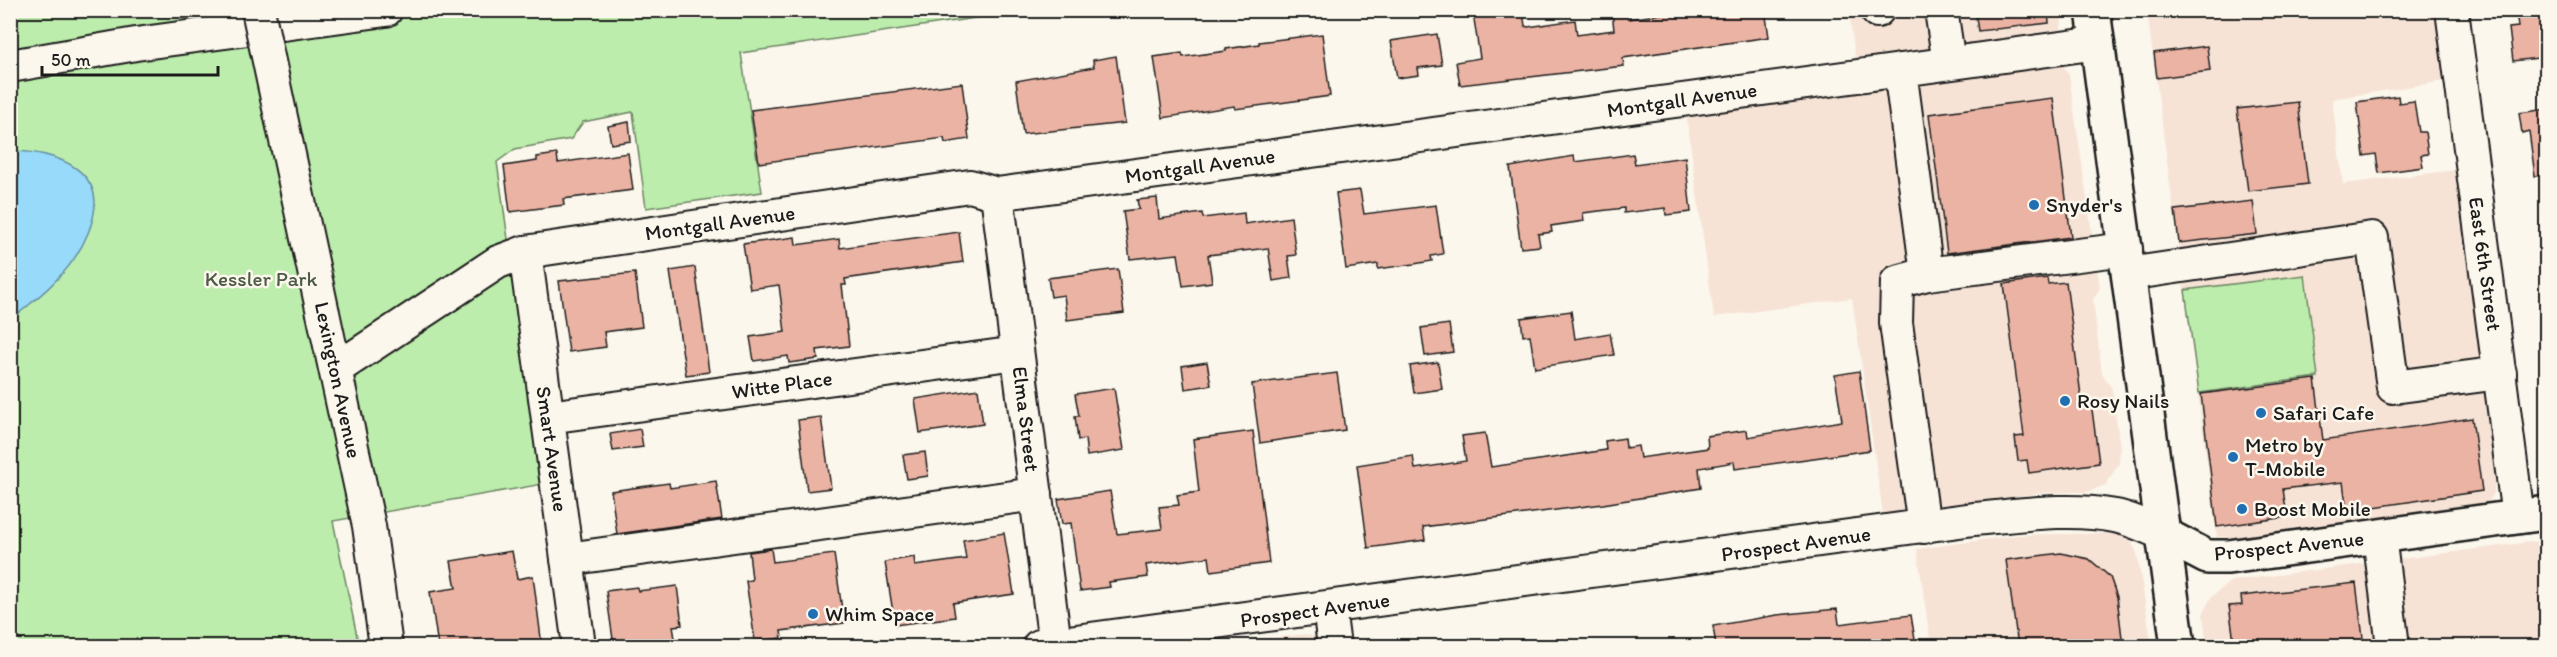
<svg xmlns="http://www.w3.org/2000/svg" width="2557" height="657" viewBox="0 0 2557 657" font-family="Itim,sans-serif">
  <rect width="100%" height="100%" fill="#fbf7ec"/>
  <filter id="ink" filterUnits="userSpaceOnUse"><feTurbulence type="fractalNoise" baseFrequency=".0167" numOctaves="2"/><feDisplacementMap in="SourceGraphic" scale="12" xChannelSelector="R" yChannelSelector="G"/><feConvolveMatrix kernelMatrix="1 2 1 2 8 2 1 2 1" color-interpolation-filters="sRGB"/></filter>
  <g filter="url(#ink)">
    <!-- built -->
    <g fill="#f6e3d6">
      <polygon points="1849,11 2063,11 2061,28 2051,37 1856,65"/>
      <polygon points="2147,11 2435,11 2445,81 2332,99 2343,184 2455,170 2495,465 2494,494 2488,502 2238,537 2217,537"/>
      <polygon points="2062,63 2069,75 2100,288 2093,300 2102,373 2112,389 2120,448 2119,463 2106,485 2087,492 2041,493 1883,514 1852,298 1714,317 1686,113"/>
      <polygon points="2114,533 2130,540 2137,553 2152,646 1931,646 1917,549 2017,535"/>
      <polygon points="2546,540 2546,646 2207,646 2203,614 2211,597 2231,581"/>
      <polygon points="1305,634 1315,637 1325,646 1213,646"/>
    </g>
    <!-- green -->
    <g fill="#bcedac" stroke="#6c8464" stroke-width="1.5">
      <polygon points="10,11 1022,11 741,53 762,192 646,208 633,112 583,122 571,139 515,149 497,162 543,484 333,521 359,646 11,646"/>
      <polygon points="2305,275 2318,377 2199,393 2185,290"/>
    </g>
    <!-- water -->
    <path fill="#97daf9" stroke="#668ea1" stroke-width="1.5" d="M11 151C37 151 74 158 89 182 107 209 79 258 59 277 45 293 27 306 11 320Z"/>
    <!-- building -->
    <g fill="#ebb3a3" stroke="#1c1c1c" stroke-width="1.5">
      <polygon points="1497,10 1498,15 1523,12 1525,26 1528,27 1575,20 1577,35 1614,30 1612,12 1629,10 1630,19 1686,10 1765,10 1769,37 1623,58 1624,66 1460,85 1456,62 1480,58 1473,13"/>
      <polygon points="1975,10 2048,10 2049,23 1978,31"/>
      <polygon points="2516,10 2547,10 2547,57 2513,61 2509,28 2518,27"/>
      <polygon points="1322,34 1330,96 1235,109 1234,106 1163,118 1154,57 1182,53 1183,57 1226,51 1226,49 1259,44 1259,42"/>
      <polygon points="1437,34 1442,65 1418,68 1419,75 1397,78 1391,41"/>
      <polygon points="2207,46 2210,71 2157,78 2154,53"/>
      <polygon points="1116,56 1125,123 1023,134 1016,81 1094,67 1093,60"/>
      <polygon points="962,83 969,139 945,143 944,138 759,163 751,110"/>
      <polygon points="2398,96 2399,103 2414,101 2419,132 2425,132 2428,154 2421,155 2423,167 2379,173 2376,154 2364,156 2357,102"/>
      <polygon points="2053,98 2071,237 1947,253 1929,114"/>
      <polygon points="2298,102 2308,184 2248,191 2237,109"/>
      <polygon points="2547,109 2547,175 2535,176 2529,131 2522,133 2519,113"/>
      <polygon points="629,122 631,141 611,144 608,126"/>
      <polygon points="628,153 633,190 563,199 564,205 510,212 504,166 537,161 537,157 557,154 558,163"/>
      <polygon points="1633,154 1635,164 1685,157 1691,212 1666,215 1665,208 1624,213 1624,208 1583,213 1584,221 1551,226 1552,232 1538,234 1540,246 1521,248 1510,167 1574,156 1575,162"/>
      <polygon points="1360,190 1364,214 1436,205 1443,254 1431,256 1432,261 1414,264 1378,269 1378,264 1346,269 1336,193"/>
      <polygon points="1157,198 1159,219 1202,213 1203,218 1244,213 1245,224 1291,217 1296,255 1288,256 1291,278 1273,281 1268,248 1208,255 1212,282 1183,286 1178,254 1130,259 1123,211 1139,209 1137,200"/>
      <polygon points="2253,201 2257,234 2179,243 2175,210"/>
      <polygon points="959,232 963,262 845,279 846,285 842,285 849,346 817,350 818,359 789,363 788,356 754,361 750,337 785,332 779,285 750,289 743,244 795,237 796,245 839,239 840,248"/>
      <polygon points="695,267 709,372 686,375 670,271"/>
      <polygon points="1118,269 1124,313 1067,320 1064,295 1051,297 1048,278"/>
      <polygon points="635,273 642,327 604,332 606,347 569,352 559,281"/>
      <polygon points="2047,278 2048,284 2066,282 2082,403 2091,402 2099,463 2029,473 2027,460 2018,461 2015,437 2024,436 2004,284"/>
      <polygon points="1571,311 1575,339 1610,333 1614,355 1535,368 1530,335 1523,336 1521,318"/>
      <polygon points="1449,324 1453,352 1425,356 1421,328"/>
      <polygon points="1207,362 1211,385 1185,389 1182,366"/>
      <polygon points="1438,362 1442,389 1414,393 1410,366"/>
      <polygon points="1859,371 1870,450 1735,469 1734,462 1699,468 1701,488 1603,504 1423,527 1425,540 1368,548 1357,465 1413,456 1415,469 1466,461 1462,436 1485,433 1491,467 1606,450 1605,441 1625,438 1626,448 1638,446 1640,458 1708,448 1707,436 1747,430 1748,437 1842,421 1835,375"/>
      <polygon points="1337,373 1345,430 1260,443 1252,384"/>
      <polygon points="2315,379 2323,440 2472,418 2482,491 2347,511 2343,482 2283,489 2287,517 2217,527 2201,394"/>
      <polygon points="1114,388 1124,450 1087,456 1085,439 1078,440 1075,416 1079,416 1075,394"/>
      <polygon points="978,389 983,424 920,433 915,399"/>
      <polygon points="821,417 831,488 807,491 798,420"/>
      <polygon points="640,429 643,447 613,451 610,434"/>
      <polygon points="1253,431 1269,563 1211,571 1209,557 1146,565 1148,577 1109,582 1110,587 1080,591 1071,523 1062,524 1058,499 1110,491 1117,534 1162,529 1159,507 1179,505 1177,495 1199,492 1193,439"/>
      <polygon points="925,452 928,476 907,479 903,455"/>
      <polygon points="716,481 722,519 617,534 611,491 669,483 670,488"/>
      <polygon points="1004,533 1014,594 953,603 955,617 895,625 885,562 914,557 915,566 966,559 963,540"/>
      <polygon points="771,549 773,562 834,554 844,623 781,631 782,638 755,641 746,581 752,580 749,552"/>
      <polygon points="512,551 517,579 533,576 542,646 438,646 430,592 456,588 451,561"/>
      <polygon points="2061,553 2089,559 2110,577 2117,597 2123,646 2018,646 2006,560"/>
      <polygon points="2356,583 2364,646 2247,646 2246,640 2234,641 2229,606 2242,605 2241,596"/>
      <polygon points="677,586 682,625 673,626 676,645 614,646 606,591 637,587 638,591"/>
      <polygon points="1837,609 1839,624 1911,615 1916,646 1716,646 1713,626 1777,615"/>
    </g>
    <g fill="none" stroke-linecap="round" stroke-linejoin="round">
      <!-- minor casing -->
      <g stroke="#1c1c1c" stroke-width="36">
        <g id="minor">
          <polyline points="1941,10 1949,63"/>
          <polyline points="2452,10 2518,517"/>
          <polyline points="1877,11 1878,10"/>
          <polyline points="10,66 136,44 386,10"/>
          <polyline points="1900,70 1927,274"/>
          <polyline points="997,194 1055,644"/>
          <polyline points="525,252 579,646"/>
          <polyline points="2128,274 2372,238 2393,387 2500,373"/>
          <polyline points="323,313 369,526 386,646"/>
          <polyline points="336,369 498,262 525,252 970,186 997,194 2098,43"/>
          <polyline points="548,417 1017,353"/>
          <polyline points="1924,527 1896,323 1897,282 1927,274 2126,249"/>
          <polyline points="2379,536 2393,646"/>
          <polyline points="567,559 1036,494"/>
          <polyline points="1329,608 1334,646"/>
          <path d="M1039 646 1974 519C2020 515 2069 507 2115 516 2131 519 2147 527 2163 534"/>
        </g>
      </g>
      <!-- major casing -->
      <g stroke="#1c1c1c" stroke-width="38">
        <g id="major">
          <polyline points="2093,10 2178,646"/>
          <polyline points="2163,534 2207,557 2228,557 2546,513"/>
        </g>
      </g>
      <!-- minor -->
      <use href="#minor" stroke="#fbf7ec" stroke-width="32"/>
      <!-- major -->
      <use href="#major" stroke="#fbf7ec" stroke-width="33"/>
      <!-- minor-bridge casing -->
      <g stroke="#1c1c1c" stroke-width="36" stroke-linecap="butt">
        <polyline id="minor-bridge" points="258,10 323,313"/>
      </g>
      <!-- minor-bridge -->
      <use href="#minor-bridge" stroke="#fbf7ec" stroke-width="32"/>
    </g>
  </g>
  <!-- markers -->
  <g fill="#1f6fb2" stroke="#fbf7ec" stroke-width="2">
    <circle cx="2034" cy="205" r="6"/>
    <circle cx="2065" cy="401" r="6"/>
    <circle cx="2261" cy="413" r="6"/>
    <circle cx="2233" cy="457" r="6"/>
    <circle cx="2242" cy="509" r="6"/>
    <circle cx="813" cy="614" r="6"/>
  </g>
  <g text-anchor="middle" stroke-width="5" stroke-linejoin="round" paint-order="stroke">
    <!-- street labels -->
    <g font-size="21" fill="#1c1c1c" stroke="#fbf7ec">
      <text transform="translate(1682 100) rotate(-8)" y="7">Montgall Avenue</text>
      <text transform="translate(1200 166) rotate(-8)" y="7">Montgall Avenue</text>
      <text transform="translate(720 223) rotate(-8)" y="7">Montgall Avenue</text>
      <text transform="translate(2485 264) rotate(82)" y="7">East 6th Street</text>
      <text transform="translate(338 380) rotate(78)" y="7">Lexington Avenue</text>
      <text transform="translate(782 385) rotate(-8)" y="7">Witte Place</text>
      <text transform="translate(1026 419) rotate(83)" y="7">Elma Street</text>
      <text transform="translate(552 449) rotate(82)" y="7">Smart Avenue</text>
      <text transform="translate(1796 544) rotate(-8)" y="7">Prospect Avenue</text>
      <text transform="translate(2289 546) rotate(-6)" y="7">Prospect Avenue</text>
      <text transform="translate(1315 610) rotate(-8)" y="7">Prospect Avenue</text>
    </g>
    <!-- poi labels -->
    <g font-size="21" fill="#1c1c1c" stroke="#fbf7ec" text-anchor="start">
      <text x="2046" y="212">Snyder's</text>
      <text x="2077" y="408">Rosy Nails</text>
      <text x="2273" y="420">Safari Cafe</text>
      <text x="2245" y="452">Metro by<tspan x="2245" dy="24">T-Mobile</tspan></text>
      <text x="2254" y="516">Boost Mobile</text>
      <text x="825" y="621">Whim Space</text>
    </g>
    <!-- park labels -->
    <g font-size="21" fill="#4c5b47" stroke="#fbf7ec">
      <text x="261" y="286">Kessler Park</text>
    </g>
  </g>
  <!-- margin -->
  <rect width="2557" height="657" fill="none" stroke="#fbf7ec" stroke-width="36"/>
  <rect x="18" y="18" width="2521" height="621" fill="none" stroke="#1c1c1c" stroke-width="2" filter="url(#ink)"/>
  <!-- scale -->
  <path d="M42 66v9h176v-9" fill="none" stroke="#1c1c1c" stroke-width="3"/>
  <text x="51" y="66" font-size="18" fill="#1c1c1c" stroke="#fbf7ec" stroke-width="4.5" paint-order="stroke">50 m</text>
</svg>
